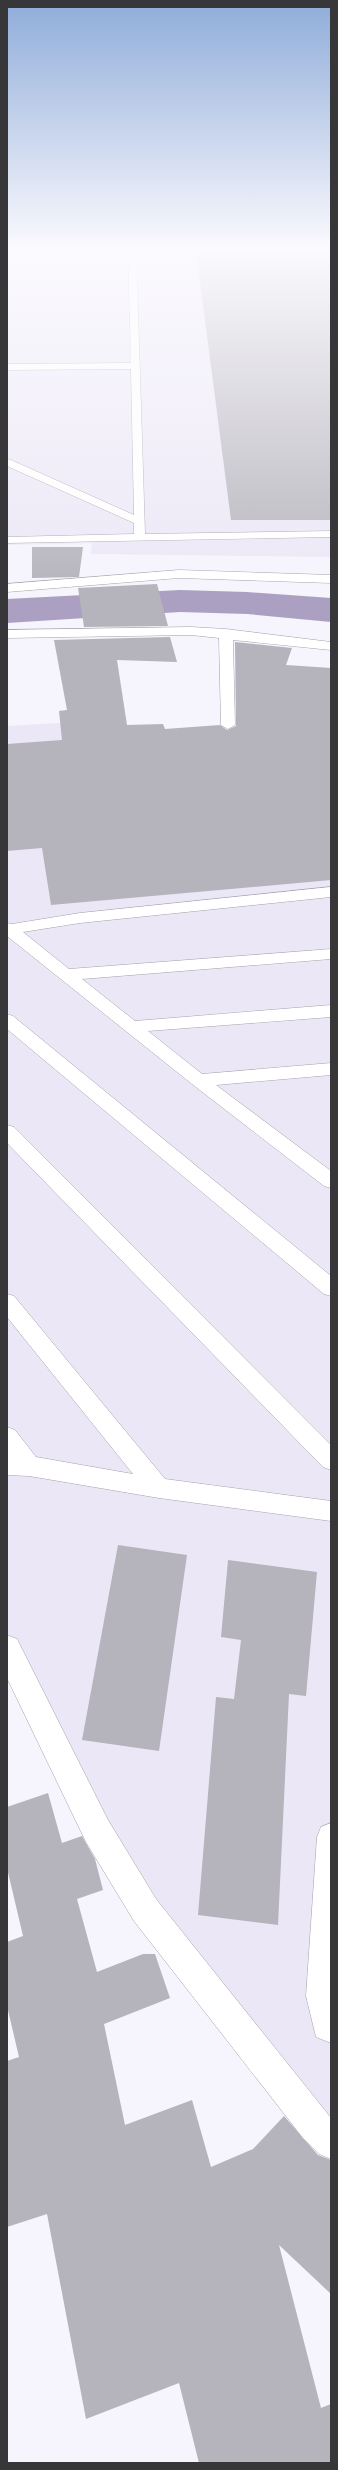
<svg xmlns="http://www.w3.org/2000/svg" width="338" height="2470" viewBox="0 0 338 2470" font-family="'Fira Sans',sans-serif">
  <rect width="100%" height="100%" fill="#f6f4fc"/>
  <!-- built -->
  <g fill="#ece7f6">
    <polygon points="7,247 331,247 331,557 91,554 92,543 7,545"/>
    <polygon points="109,720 331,826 331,2120 270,2074 7,1667 7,726"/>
  </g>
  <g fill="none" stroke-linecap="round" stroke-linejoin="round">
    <!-- river -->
    <polygon fill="#aba0c2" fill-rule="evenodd" points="180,590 247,592 331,598 331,622 247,614 180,612 7,623 7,599"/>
  </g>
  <!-- building -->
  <g fill="#b5b3bb">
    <polygon points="291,250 331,250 331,520 231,520 196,251"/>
    <polygon points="32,547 83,547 79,577 32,578"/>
    <polygon points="157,584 168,626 84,627 78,588"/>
    <polygon points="170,637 177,662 117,660 127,725 163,724 165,729 220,725 227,730 236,726 235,642 292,648 286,665 331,668 331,880 51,905 42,848 7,851 7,744 62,740 59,711 67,710 54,640"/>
    <polygon points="118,1545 187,1555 159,1751 82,1740"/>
    <polygon points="228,1560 317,1572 306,1696 289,1694 278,1925 198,1915 216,1697 234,1699 241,1640 221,1637"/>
    <polygon points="48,1793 62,1843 82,1836 95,1859 103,1890 77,1899 97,1972 143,1954 155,1954 170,1998 104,2024 125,2125 192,2100 211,2167 253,2149 284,2116 318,2155 331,2160 331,2294 279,2245 321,2408 331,2404 331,2463 199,2463 179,2383 86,2419 47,2214 7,2227 7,2061 19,2057 7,2006 7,1942 23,1936 7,1868 7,1807"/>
  </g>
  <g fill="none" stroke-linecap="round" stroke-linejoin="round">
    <!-- service casing -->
    <g stroke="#a3a1a8" stroke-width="1">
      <g id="service">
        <polygon points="128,247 136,247 145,534 331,531 331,537 7,543 7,537 134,534 134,523 7,466 7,459 11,460 134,515 131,369 7,370 7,364 131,363"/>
        <polygon points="331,887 331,897 80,923 23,932 69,969 331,949 331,959 82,979 135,1021 331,1005 331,1017 148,1031 202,1074 331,1063 331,1075 216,1085 331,1171 331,1188 324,1186 192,1084 7,936 7,923 12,924 80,913"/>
        <polygon points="7,1014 13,1016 331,1276 331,1296 324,1294 7,1029"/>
        <polygon points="7,1125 14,1127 331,1445 331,1470 323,1467 7,1143"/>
        <polygon points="7,1294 14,1296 165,1479 331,1501 331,1521 159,1498 29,1476 7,1475 7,1427 15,1430 36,1457 133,1474 7,1317"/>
        <polygon points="331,1823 331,2043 316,2037 306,1996 317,1837 321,1827"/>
      </g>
    </g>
    <!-- minor casing -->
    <g stroke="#a3a1a8" stroke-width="1">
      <g id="minor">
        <polygon points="179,570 331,575 331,583 179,578 7,592 7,584"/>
        <polygon points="191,627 226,629 331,642 331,650 233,640 235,725 228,729 221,725 219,638 191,635 7,638 7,630"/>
        <polygon points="7,1635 17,1639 108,1820 156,1899 331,2118 331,2159 319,2154 303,2138 134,1921 86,1842 7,1678"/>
      </g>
    </g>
    <!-- service -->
    <use href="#service" fill="#fff" fill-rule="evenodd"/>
    <!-- minor -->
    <use href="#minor" fill="#fff" fill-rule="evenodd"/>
  </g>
  <!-- sky -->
  <linearGradient id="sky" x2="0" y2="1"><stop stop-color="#8facd9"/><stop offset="0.42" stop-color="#fbfafe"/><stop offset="1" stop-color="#fbfafe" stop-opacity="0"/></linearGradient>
  <rect width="338" height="593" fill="url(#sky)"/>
  <!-- border -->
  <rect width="338" height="2470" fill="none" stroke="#373639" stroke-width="16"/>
</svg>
